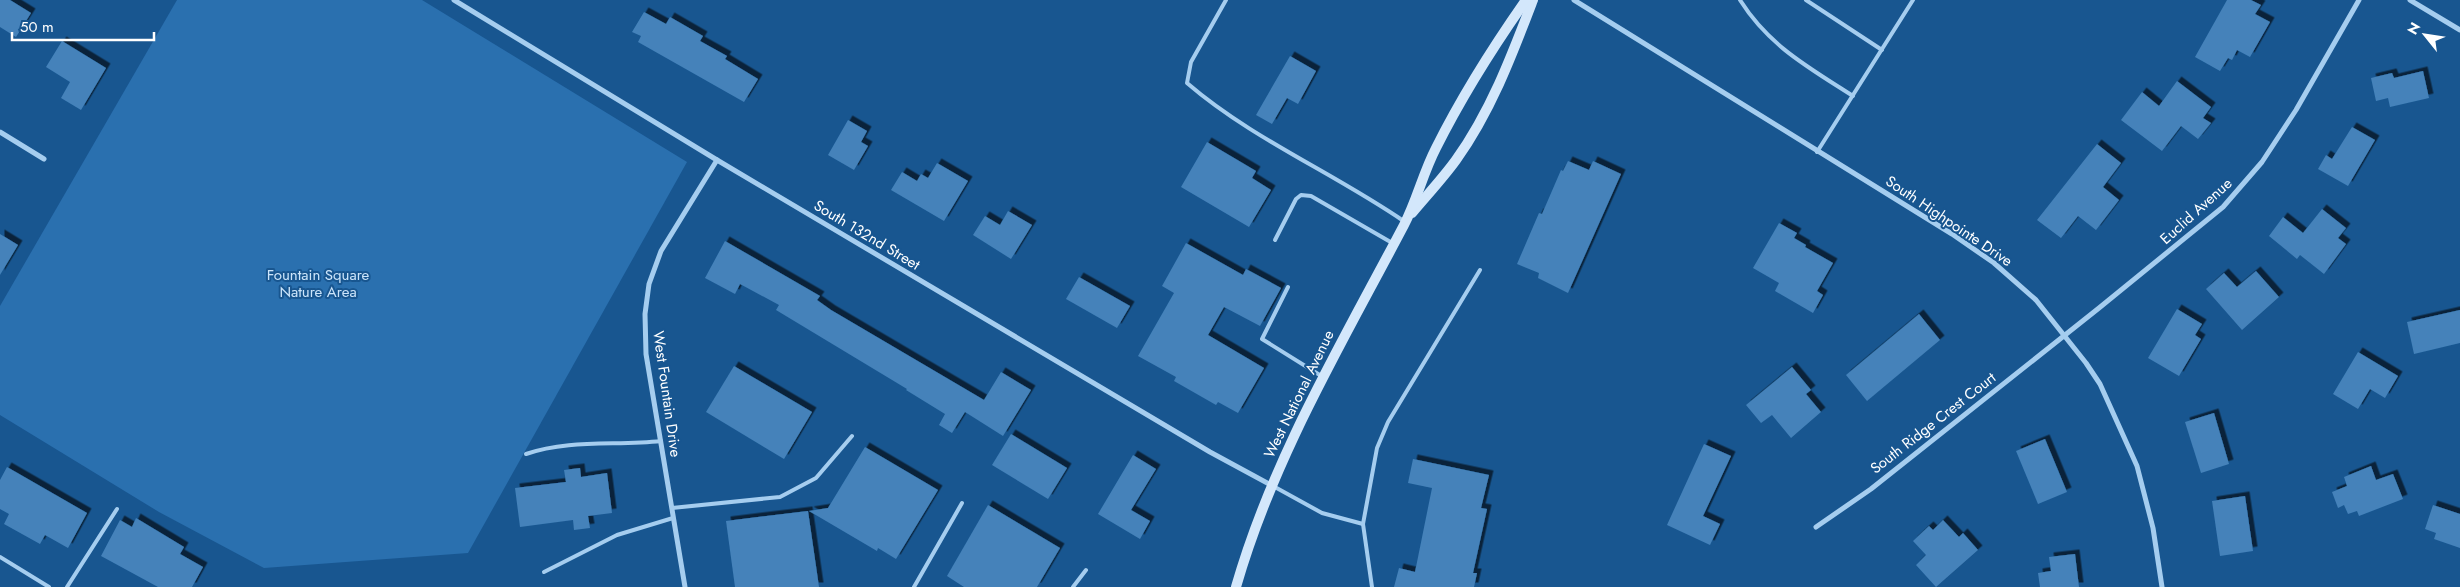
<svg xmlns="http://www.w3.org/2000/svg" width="2460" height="587" viewBox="0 0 2460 587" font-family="Jost,sans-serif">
  <defs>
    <filter id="shadow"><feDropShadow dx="4.5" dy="-4.5" stdDeviation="0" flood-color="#0009"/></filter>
  </defs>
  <rect width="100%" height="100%" fill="#185690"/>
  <!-- green -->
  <polygon fill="#2a70af" points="177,0 422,0 687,162 468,553 264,568 159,512 0,415 0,306"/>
  <!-- building -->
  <g fill="#4482ba" filter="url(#shadow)">
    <polygon points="0,0 10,0 31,13 16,37 0,27"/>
    <polygon points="2227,0 2251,0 2261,5 2255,14 2270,22 2250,57 2237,50 2232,60 2228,58 2220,71 2195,57"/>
    <polygon points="644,12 666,24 670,17 703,36 700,41 727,56 725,59 758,79 744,102 638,42 641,36 632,32"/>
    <polygon points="62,41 106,68 81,110 61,98 70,82 46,67"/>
    <polygon points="1290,56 1316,71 1298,104 1287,98 1272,124 1256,115"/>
    <polygon points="2423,71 2429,98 2390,107 2388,98 2376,101 2371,78 2392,73 2394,78"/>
    <polygon points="2177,81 2211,107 2203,118 2211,123 2198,139 2181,126 2162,151 2121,120 2142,92 2159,106"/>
    <polygon points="848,120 867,131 861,142 868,146 854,170 828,155"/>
    <polygon points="2352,127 2375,140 2348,186 2318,169 2326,155 2332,159"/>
    <polygon points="1207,142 1256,171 1252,178 1271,190 1249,227 1181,187"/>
    <polygon points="2097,144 2121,163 2103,187 2119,200 2096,230 2078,216 2061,238 2037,220"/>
    <polygon points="1568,161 1589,170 1593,161 1621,174 1568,293 1538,278 1539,273 1517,264 1539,213 1542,214 1561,170 1563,171"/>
    <polygon points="937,163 968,181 944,221 891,190 902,172 917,181 921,174 928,178"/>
    <polygon points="2322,209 2346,228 2338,238 2346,244 2324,274 2300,255 2297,259 2269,236 2283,217 2303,233"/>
    <polygon points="1008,211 1032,225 1011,259 973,235 985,216 1000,225"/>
    <polygon points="1779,223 1797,233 1794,238 1806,245 1805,247 1833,263 1817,291 1823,295 1813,313 1775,291 1779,283 1753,268"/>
    <polygon points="0,234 18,245 0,275"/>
    <polygon points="725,241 820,296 817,300 831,310 984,400 1001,372 1031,390 1003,436 965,412 952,433 939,425 945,414 906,390 907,389 776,310 779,305 740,284 735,294 705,278"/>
    <polygon points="1186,243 1243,275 1246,269 1281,288 1260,326 1224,307 1208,335 1264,368 1238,413 1218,402 1216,405 1174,381 1176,377 1138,356 1174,293 1162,286"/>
    <polygon points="2256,271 2279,297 2242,330 2206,289 2224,273 2237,287"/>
    <polygon points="1079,277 1130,306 1117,328 1066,299"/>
    <polygon points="2177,309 2202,324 2195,335 2201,339 2179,376 2148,358"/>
    <polygon points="2460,310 2460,343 2414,354 2407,322"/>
    <polygon points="1919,314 1940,340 1867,401 1846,375"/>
    <polygon points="2358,352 2398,376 2385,398 2370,389 2358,409 2333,394"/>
    <polygon points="734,366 812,412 784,459 706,412"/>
    <polygon points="1792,367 1811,390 1806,394 1821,412 1791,438 1772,415 1761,423 1746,405"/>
    <polygon points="2214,413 2229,464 2201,473 2185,422"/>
    <polygon points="1011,434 1067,468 1048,499 992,465"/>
    <polygon points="2045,439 2067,492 2038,504 2016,451"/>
    <polygon points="1704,444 1731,456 1703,516 1720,524 1710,545 1667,525"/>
    <polygon points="865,447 938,490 896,559 878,548 877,551 809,511 828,508"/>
    <polygon points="1133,455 1156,469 1131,510 1150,521 1140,539 1098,514"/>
    <polygon points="1413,459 1489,475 1481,508 1487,509 1473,573 1477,573 1474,587 1394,587 1399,568 1415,572 1432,488 1408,483"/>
    <polygon points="2371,466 2376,480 2393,474 2403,499 2359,516 2357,511 2348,514 2344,505 2338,508 2332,492 2347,486 2344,477"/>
    <polygon points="7,467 87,513 68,548 45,535 40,544 4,524 9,514 0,509 0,480"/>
    <polygon points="580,468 581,477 607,473 612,513 588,516 590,528 574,530 573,520 520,527 515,488 566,482 564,470"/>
    <polygon points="2245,496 2253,551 2220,556 2212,501"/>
    <polygon points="988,505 1060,548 1037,587 964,587 947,576"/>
    <polygon points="2433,505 2460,514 2460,548 2434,539 2436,533 2425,529"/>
    <polygon points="808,511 819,587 735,587 726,521"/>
    <polygon points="136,518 184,547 180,554 203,567 192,587 158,587 101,556 120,520 132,527"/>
    <polygon points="1943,520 1959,537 1963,533 1978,550 1936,587 1916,565 1926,555 1913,541 1929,526 1933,530"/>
    <polygon points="2075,554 2079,587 2040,587 2038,573 2051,571 2049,557"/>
  </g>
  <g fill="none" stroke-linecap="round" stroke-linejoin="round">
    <!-- service -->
    <g stroke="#a5cdef" stroke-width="4">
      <path d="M1226 0 1191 62 1187 83C1252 139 1334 173 1405 222"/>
      <path d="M1740 0C1769 46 1808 67 1853 96"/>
      <polyline points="1806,0 1882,50"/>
      <polyline points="1817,152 1913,0"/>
      <polyline points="1275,240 1296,199 1301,195 1311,196 1394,244"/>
      <polyline points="1288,287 1262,339 1323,377"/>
      <path d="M526 454C569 439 616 446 661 441"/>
      <polyline points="1273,486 1322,513 1363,524 1377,448 1388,422 1480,270"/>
      <polyline points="672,508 780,497 816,478 852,436"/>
      <polyline points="1363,524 1372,587"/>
      <polyline points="0,557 49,587"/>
      <polyline points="544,572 617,535 673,518"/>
      <polyline points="67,587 117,509"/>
      <polyline points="914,587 962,503"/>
      <polyline points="1073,587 1086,570"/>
    </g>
    <!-- minor -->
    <g stroke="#a5cdef" stroke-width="5">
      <polyline points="454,0 717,160 1210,452 1271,485"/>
      <polyline points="1574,0 1952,234 1994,263 2036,300 2086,363 2100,384 2137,466 2153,528 2162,587"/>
      <polyline points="2410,0 2460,30"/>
      <polyline points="0,132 44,159"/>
      <polyline points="1816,527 1871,489 2099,308 2223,207 2262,162 2296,110 2359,0"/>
      <polyline points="685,587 646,354 645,314 649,284 661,251 717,160"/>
    </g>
    <!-- secondary -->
    <g stroke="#d3e7fb" stroke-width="10">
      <path d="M1412 213C1427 195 1443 178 1456 160 1491 111 1512 55 1533 0"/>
      <path d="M1236 587C1273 458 1342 343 1404 225 1417 200 1423 173 1436 148 1462 96 1493 47 1526 0"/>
    </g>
  </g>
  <g text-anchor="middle" stroke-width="4" stroke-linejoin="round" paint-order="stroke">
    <!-- street labels -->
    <g font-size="15" fill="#fff" stroke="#185690">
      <text transform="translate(2196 211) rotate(-42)" y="5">Euclid Avenue</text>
      <text transform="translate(1949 221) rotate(34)" y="5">South Highpointe Drive</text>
      <text transform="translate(867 235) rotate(31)" y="5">South 132nd Street</text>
      <text transform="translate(667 394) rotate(82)" y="5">West Fountain Drive</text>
      <text transform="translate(1299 394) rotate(-64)" y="5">West National Avenue</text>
      <text transform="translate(1933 423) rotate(-38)" y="5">South Ridge Crest Court</text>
    </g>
    <!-- park labels -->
    <g font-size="15" fill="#cce5fb" stroke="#185690">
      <text x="318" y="280">Fountain Square<tspan x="318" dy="17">Nature Area</tspan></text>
    </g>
  </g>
  <!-- north arrow -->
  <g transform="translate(2425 35) rotate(300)" stroke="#185690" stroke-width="4" paint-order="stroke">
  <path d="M0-4L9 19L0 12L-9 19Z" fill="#ffffff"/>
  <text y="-8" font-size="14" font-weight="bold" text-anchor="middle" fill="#ffffff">N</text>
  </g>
  <!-- scale -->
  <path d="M12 32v8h142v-8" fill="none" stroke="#ffffff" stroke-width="2.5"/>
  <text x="20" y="32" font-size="15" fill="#ffffff" stroke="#185690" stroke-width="4" paint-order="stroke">50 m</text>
</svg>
